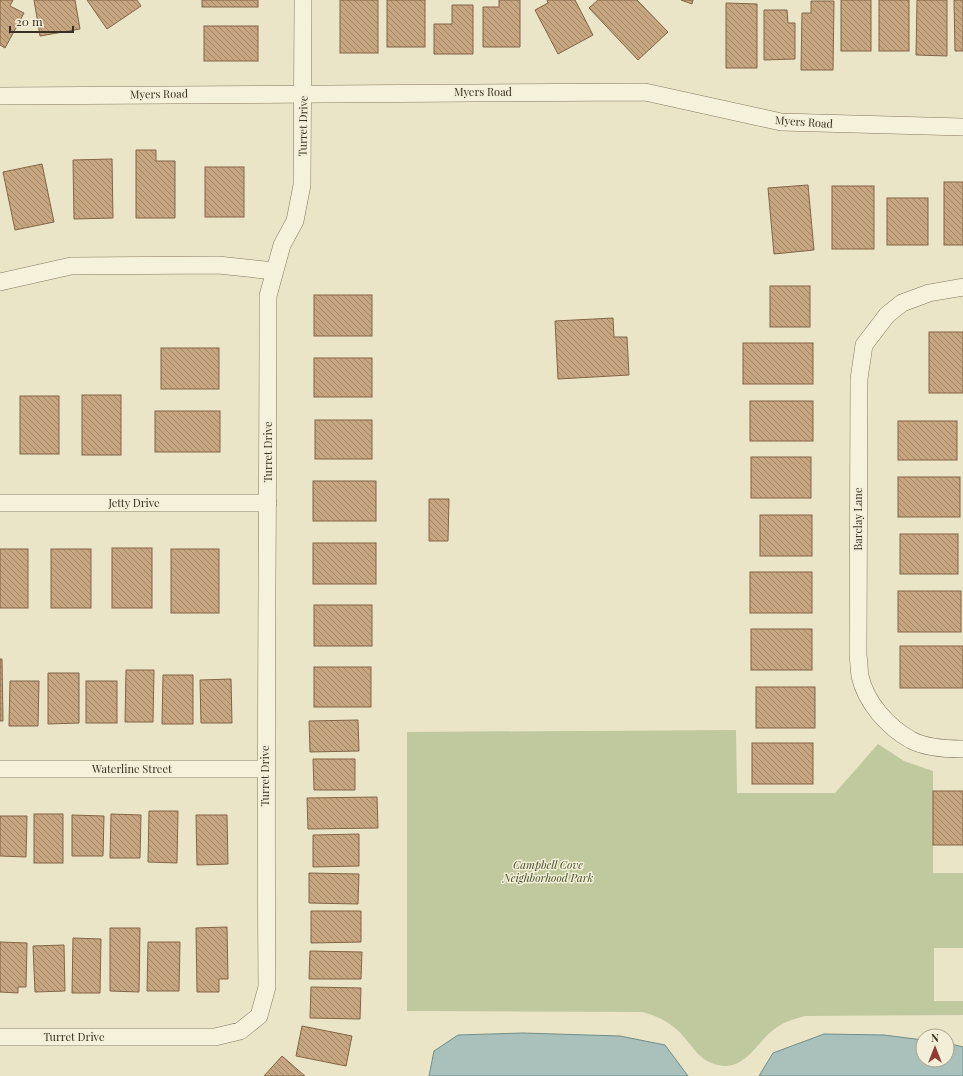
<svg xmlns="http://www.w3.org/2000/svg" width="963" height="1076" viewBox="0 0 963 1076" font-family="'Playfair Display',serif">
  <defs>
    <pattern id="building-back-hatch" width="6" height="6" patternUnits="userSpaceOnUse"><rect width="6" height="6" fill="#c6a581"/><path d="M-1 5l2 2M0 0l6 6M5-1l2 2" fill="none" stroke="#a28769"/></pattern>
  </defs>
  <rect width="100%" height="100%" fill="#ebe5c8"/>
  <!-- green -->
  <path fill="#bfc99d" d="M736 730 737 793H835L878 744 904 761 933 771V873H963V948H934V1001H963V1015L805 1016C793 1019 781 1023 772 1031 755 1045 744 1071 718 1065 700 1061 694 1048 683 1036 672 1023 658 1016 642 1012L407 1011V732Z"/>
  <!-- water -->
  <g fill="#a9c0bb" stroke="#708e89">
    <polygon points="523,1033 620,1036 665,1045 688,1076 429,1076 434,1051 458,1035"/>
    <polygon points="824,1034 884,1035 923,1040 923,1060 947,1060 947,1043 963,1047 963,1076 759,1076 773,1053"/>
  </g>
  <!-- building -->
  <g fill="url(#building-back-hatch)" stroke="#836546">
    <polygon points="0,0 13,0 10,6 24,13 5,48 0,45"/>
    <polygon points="34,0 75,0 80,29 40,36"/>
    <polygon points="87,0 137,0 141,6 107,29"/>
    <rect x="202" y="0" width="56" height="7"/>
    <rect x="340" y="0" width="38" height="53"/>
    <rect x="387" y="0" width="38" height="47"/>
    <polygon points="499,0 520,0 520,47 483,47 483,7 499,7"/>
    <polygon points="547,0 575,0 593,35 558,54 535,10 548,3"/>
    <polygon points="598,0 637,0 668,32 638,60 589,8"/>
    <polygon points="681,0 693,0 692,4"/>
    <rect x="841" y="0" width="30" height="51"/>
    <rect x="879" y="0" width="30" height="51"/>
    <polygon points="917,0 947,0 947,56 916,55"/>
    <polygon points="954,0 963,0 963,51 955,51"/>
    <polygon points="811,1 834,1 833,70 801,70 802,13 811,13"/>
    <polygon points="726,3 757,4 757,68 726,68"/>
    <polygon points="452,5 473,5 473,54 434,54 434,24 452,24"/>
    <polygon points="764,10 787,10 788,23 795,23 795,59 764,60"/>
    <rect x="204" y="26" width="54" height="35"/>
    <polygon points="136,150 156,150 156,161 175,161 175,218 136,218"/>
    <polygon points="112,159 113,218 74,219 73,160"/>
    <polygon points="42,164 54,222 15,230 3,172"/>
    <rect x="205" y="167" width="39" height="50"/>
    <rect x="944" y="182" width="19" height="63"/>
    <polygon points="808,185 814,250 774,254 768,188"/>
    <rect x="832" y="186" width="42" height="63"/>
    <rect x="887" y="198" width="41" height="47"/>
    <rect x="770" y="286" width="40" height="41"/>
    <rect x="314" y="295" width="58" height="41"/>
    <polygon points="613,318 614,337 627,337 629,375 558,379 555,321"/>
    <rect x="929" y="332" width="34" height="61"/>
    <rect x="743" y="343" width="70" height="41"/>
    <rect x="161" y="348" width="58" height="41"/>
    <rect x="314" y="358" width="58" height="39"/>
    <rect x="82" y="395" width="39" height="60"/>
    <rect x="20" y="396" width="39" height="58"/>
    <rect x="750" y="401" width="63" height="40"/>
    <rect x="155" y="411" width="65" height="41"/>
    <rect x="315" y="420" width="57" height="39"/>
    <rect x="898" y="421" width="59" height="39"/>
    <rect x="751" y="457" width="60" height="41"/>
    <rect x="898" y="477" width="62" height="40"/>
    <rect x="313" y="481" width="63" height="40"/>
    <polygon points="429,499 449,499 448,541 429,541"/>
    <rect x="760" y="515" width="52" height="41"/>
    <rect x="900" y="534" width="58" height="40"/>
    <rect x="313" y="543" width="63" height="41"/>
    <rect x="112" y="548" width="40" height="60"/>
    <rect x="0" y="549" width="28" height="59"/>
    <rect x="51" y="549" width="40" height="59"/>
    <rect x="171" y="549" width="48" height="64"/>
    <rect x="750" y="572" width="62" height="41"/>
    <rect x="898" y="591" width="63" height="41"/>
    <rect x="314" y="605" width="58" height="41"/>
    <rect x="751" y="629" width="61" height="41"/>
    <rect x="900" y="646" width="63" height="42"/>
    <polygon points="0,659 2,659 3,721 0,721"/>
    <rect x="314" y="667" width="57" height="40"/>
    <polygon points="126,670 154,670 153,722 125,722"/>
    <polygon points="48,673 79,673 79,723 48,724"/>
    <polygon points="163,675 193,675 193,724 162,724"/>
    <polygon points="231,679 232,723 201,723 200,680"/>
    <polygon points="10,681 39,681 38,726 9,726"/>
    <rect x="86" y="681" width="31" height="42"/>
    <rect x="756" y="687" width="59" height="41"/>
    <polygon points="358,720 359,751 310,752 309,721"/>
    <rect x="752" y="743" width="61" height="41"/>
    <polygon points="313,759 355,759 355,790 314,790"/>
    <rect x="933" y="791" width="30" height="54"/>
    <polygon points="377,797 378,828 308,829 307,798"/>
    <polygon points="149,811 178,811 177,863 148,862"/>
    <rect x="34" y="814" width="29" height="49"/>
    <polygon points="111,814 141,815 140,858 110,858"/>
    <polygon points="72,815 104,816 103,856 72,856"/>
    <polygon points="196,815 227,815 228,864 197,865"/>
    <polygon points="0,816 27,816 26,857 0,856"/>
    <polygon points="359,834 359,866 313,867 313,835"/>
    <polygon points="309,873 359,874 358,904 309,903"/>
    <polygon points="311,911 361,911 361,942 311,943"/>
    <polygon points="227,927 228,979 219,979 219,992 197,992 196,928"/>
    <polygon points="110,928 140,928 139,992 110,991"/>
    <polygon points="73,938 101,939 100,993 72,993"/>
    <polygon points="0,942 27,943 26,987 18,987 18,993 0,992"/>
    <polygon points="148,942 180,942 179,991 147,991"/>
    <polygon points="64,945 65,991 35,992 33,946"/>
    <polygon points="310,951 362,952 361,979 309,979"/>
    <polygon points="311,987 361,988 360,1019 310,1018"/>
    <polygon points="302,1026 352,1036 346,1066 296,1056"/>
    <polygon points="282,1056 305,1076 264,1076"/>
  </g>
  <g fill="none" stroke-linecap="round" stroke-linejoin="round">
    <!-- minor casing -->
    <g stroke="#86785f" stroke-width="18">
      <g id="minor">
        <polyline points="0,96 645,92 781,122 963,127"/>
        <polyline points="0,282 71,266 218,265 274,271"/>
        <path d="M963 287 929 293 902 303 887 315 864 345 859 379 858 655C859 662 859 669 860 676 866 703 888 727 911 740 926 748 947 749 963 749"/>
        <polyline points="0,503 268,503"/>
        <polyline points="0,769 265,769"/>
        <path d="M0 1037H215L240 1031 259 1016 267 987C265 757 268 527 268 296L282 245 295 221 302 185 303 0"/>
      </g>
    </g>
    <!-- minor -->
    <use href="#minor" stroke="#f6f1db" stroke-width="17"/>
  </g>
  <g text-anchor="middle" stroke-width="3" stroke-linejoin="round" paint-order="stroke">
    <!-- street labels -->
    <g font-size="11" fill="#382e21" stroke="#f3eed7">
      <text x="483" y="96">Myers Road</text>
      <text transform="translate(159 94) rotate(-1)" y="4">Myers Road</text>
      <text transform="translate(804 122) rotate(4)" y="4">Myers Road</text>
      <text transform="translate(303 126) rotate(-89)" y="4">Turret Drive</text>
      <text transform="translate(268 452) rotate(-90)" y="4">Turret Drive</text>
      <text x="134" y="507">Jetty Drive</text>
      <text transform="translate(858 519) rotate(-90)" y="4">Barclay Lane</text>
      <text x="132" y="773">Waterline Street</text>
      <text transform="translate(265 776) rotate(-90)" y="4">Turret Drive</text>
      <text x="74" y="1041">Turret Drive</text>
    </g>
    <!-- park labels -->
    <g font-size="11" font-style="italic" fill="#445229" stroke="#f3eed7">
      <text x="548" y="869">Campbell Cove<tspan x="548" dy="13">Neighborhood Park</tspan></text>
    </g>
  </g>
  <!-- north arrow -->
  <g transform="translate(935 1048)"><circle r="19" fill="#f3eed7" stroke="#a8a18e"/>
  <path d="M0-3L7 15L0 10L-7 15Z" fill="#903c33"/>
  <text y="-6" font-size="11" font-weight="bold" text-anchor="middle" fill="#382e21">N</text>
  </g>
  <!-- scale -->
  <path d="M10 26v6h63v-6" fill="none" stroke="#382e21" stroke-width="2"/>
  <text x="16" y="26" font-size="12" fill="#382e21" stroke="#f3eed7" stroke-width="3" paint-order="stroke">20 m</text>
</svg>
